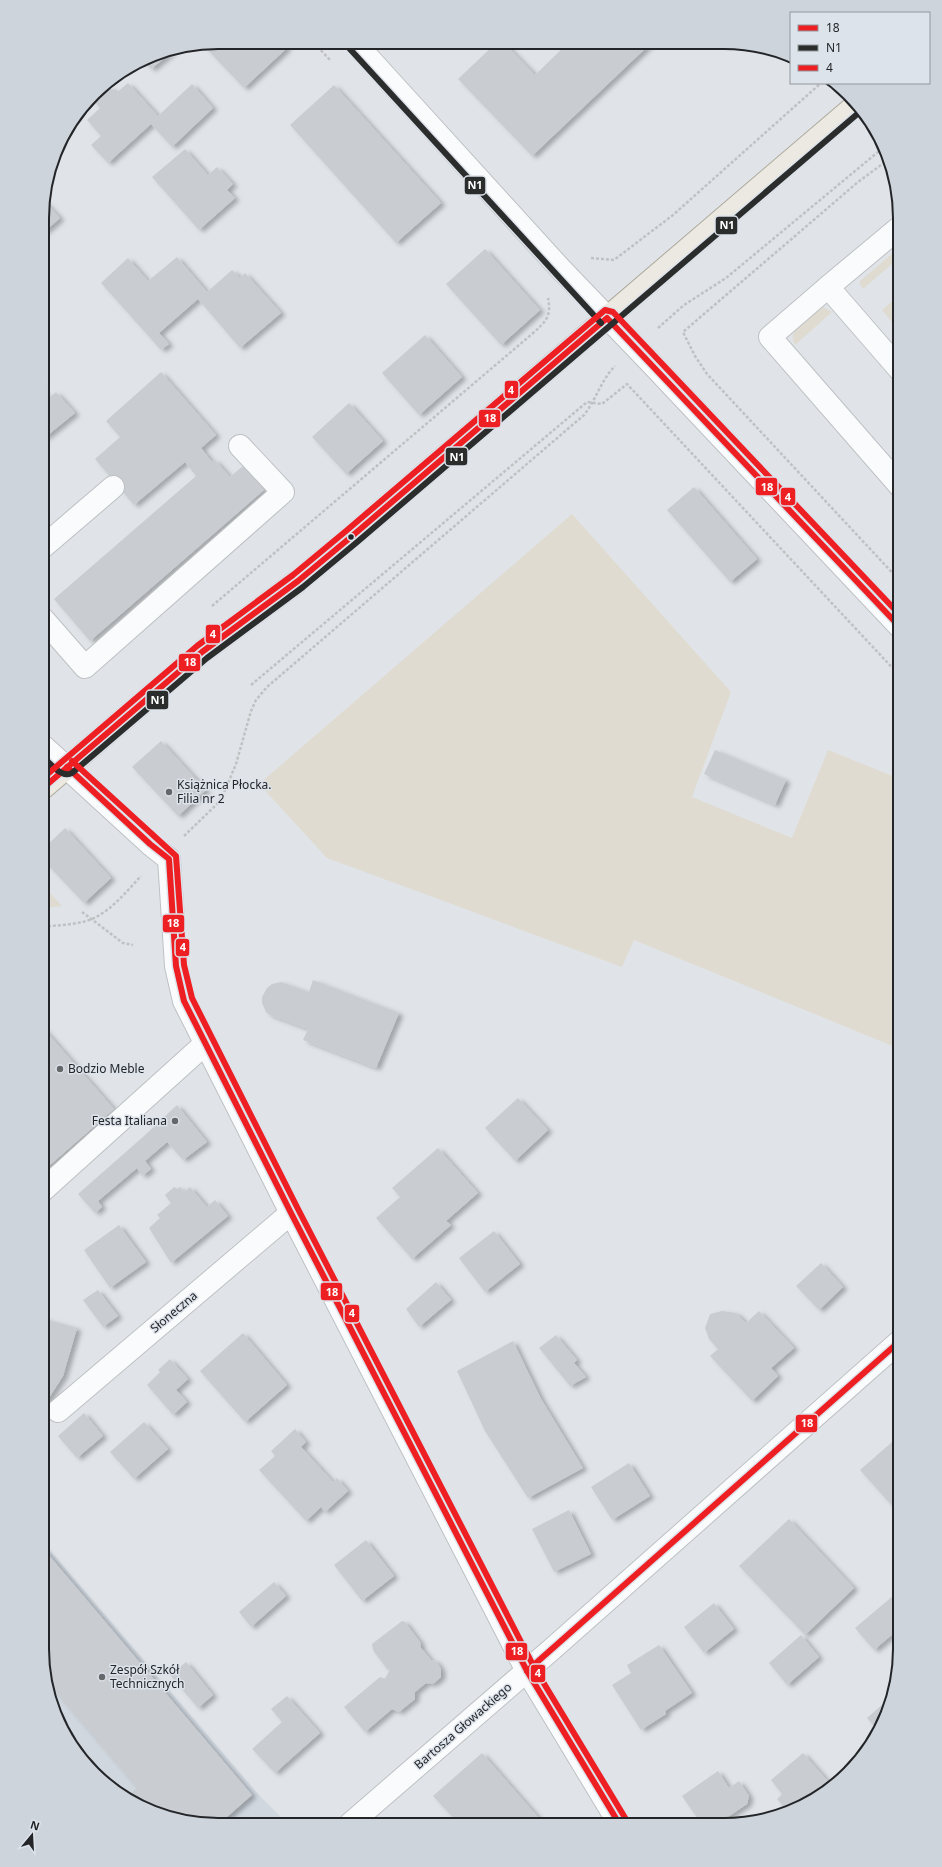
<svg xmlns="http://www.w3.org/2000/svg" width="942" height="1867" viewBox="0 0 942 1867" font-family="'Noto Sans',sans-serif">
  <defs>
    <filter id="shadow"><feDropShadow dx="4.5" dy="2.5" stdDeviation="2" flood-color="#0004"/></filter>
  </defs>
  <rect width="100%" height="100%" fill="#e0e4e8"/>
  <!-- built -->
  <polygon fill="#d0d7df" points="42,1541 259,1795 288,1824 195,1823 140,1807 102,1782 72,1747 51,1705 42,1649"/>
  <!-- green -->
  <g fill="#dfdbd0">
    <polygon points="900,247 900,257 863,289 859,282"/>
    <polygon points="894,300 900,308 900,332 882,310"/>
    <path d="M823 307 832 312 795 345C794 342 792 339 793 335 795 327 816 310 823 307Z"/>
    <polygon points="572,514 731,692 692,797 792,838 828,750 900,779 900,1049 634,940 622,967 327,858 259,784"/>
    <polygon points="43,885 62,906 43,908"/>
  </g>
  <!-- building -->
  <g fill="#c9ccd0" filter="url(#shadow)">
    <polygon points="218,42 282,42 287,48 244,88 203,45"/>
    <polygon points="495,44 505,44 535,75 567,44 649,45 532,156 458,79"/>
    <polygon points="173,51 151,69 143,60 151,55"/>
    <polygon points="128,83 158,116 192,84 213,108 172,147 151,124 108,163 91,145 101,136 87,120 100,108 94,101 110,87 116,93"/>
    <polygon points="334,85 441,203 396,243 290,125"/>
    <polygon points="185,149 208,175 217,167 233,184 227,190 235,198 199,230 152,177"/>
    <polygon points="43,200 60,218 43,233"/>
    <polygon points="485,249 540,310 501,345 446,284"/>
    <polygon points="177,257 207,292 232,270 240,278 245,273 281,313 240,348 198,299 159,333 169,344 161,350 101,283 128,258 148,281"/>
    <polygon points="900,295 900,308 894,300"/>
    <polygon points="425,335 462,377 419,415 382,373"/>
    <polygon points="161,372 216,435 201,448 212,462 215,460 230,477 243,466 264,490 90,641 54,599 196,476 185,462 134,505 95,459 120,437 106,421"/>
    <polygon points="43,391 49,398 56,392 75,413 43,439"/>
    <polygon points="349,403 383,441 346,474 312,437"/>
    <polygon points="694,487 757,559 730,582 667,510"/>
    <polygon points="161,741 206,790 178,816 132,767"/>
    <polygon points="715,750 786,780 775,805 704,774"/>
    <polygon points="65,828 111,878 84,903 43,860 43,849"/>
    <polygon points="313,980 399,1013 376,1068 303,1040 308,1029 270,1015 266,1012 262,1003 262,997 267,988 272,984 281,982 309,992"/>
    <polygon points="43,1028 114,1109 42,1172 43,1041"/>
    <polygon points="518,1098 548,1130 515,1161 485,1128"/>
    <polygon points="177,1105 207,1142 183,1160 167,1142 145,1161 151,1169 142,1176 137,1168 98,1201 102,1207 95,1213 78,1194 144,1136"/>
    <polygon points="438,1148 478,1193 446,1221 451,1225 412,1259 376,1218 400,1197 392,1188"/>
    <polygon points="174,1187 177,1189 180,1187 184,1192 190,1187 207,1207 215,1200 228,1216 171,1263 149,1228 160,1218 157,1215 171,1203 165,1195"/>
    <polygon points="119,1225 146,1262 110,1288 84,1250"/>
    <polygon points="494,1231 520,1264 485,1292 459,1258"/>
    <polygon points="821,1263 843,1287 819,1310 796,1286"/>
    <polygon points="436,1282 451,1300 419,1327 406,1309"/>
    <polygon points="98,1290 118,1316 103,1327 83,1300"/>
    <polygon points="722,1311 736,1313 746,1323 759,1311 794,1348 771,1368 778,1376 752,1401 710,1356 718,1349 709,1339 705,1328 710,1314"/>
    <polygon points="42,1318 77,1328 63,1376 45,1404 42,1402"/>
    <polygon points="243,1333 287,1385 245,1422 200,1371"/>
    <polygon points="556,1335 577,1360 574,1363 586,1377 570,1386 539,1348"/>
    <polygon points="513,1341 541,1399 583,1468 528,1498 485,1431 457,1371"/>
    <polygon points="170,1359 188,1379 176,1390 187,1402 173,1415 147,1385 160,1372 158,1370"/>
    <polygon points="84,1413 103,1436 77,1458 58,1436"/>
    <polygon points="144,1422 168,1449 134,1479 110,1452"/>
    <polygon points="295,1429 306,1442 301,1447 333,1482 337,1478 348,1491 325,1512 321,1507 306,1521 259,1470 275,1456 271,1451"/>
    <polygon points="900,1435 900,1505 895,1509 860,1470"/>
    <polygon points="629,1463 650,1496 612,1520 591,1487"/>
    <polygon points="569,1510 591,1554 554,1572 532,1529"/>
    <polygon points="789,1519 854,1588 805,1635 739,1566"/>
    <polygon points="366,1540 394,1576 362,1601 334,1565"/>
    <polygon points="42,1547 252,1795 219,1824 195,1823 140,1807 126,1797 137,1788 47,1682 42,1649"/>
    <polygon points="274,1582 286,1596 251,1627 239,1612"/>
    <polygon points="900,1590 900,1628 874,1650 855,1628"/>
    <polygon points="714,1603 734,1629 704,1653 684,1627"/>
    <polygon points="402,1621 405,1622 420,1642 421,1648 431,1660 436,1661 441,1669 441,1677 433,1684 426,1683 415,1692 415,1699 399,1712 392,1709 365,1732 344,1707 380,1677 385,1679 390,1669 387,1669 373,1650 372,1644"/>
    <polygon points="801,1635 819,1657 787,1685 769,1663"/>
    <polygon points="659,1645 692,1693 665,1711 666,1714 641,1730 612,1685 631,1673 627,1665"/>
    <polygon points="186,1662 213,1695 198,1708 170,1675"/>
    <polygon points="287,1696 320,1733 275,1773 252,1749 282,1722 271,1709"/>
    <polygon points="891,1697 887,1716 878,1731 867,1718"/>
    <polygon points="482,1753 544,1824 459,1824 433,1796"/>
    <polygon points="803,1753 831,1785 819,1797 788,1812 777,1799 782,1794 771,1780"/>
    <polygon points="718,1771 729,1788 739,1781 749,1796 747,1804 716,1825 702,1825 682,1796"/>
  </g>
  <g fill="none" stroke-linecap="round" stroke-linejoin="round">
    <!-- minor casing -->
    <g stroke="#bec1c4" stroke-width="24">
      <g id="minor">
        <polyline points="355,43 557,265 651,363 900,627"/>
        <polyline points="828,287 900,227"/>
        <polyline points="900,486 770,337 828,287 900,370"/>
        <polyline points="43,547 113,487"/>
        <polyline points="43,619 85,667 283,492 240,446"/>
        <polyline points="43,746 150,844 169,859 176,966 184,1001 291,1213 527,1671 620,1825"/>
        <polyline points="42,1191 206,1043"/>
        <polyline points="58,1411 291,1213"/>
        <polyline points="350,1824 551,1650 900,1341"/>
      </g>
    </g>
    <!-- major casing -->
    <g stroke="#ada99c" stroke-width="24">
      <polyline id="major" points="43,788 202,652 298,581 351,537 857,104"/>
    </g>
    <!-- path -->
    <g stroke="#c0c1c3" stroke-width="2.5" stroke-dasharray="3 2" stroke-linecap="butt">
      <polyline points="314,43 330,60"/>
      <polyline points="889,159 858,182 683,332 695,356 707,374 900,581"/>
      <polyline points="591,258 614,260 673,215 821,83"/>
      <polyline points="658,328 684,305 726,278 884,147"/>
      <path d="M212 606 532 334C545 322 552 317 548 298"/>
      <polyline points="251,685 587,402 602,404 627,384 900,676"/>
      <path d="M184 836 217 804 223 795 236 764 251 711 256 700 267 687 584 415C596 400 601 380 615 366"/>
      <polyline points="82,912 123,943 133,945"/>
      <path d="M43 927C57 925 73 925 86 921 108 915 126 892 141 876"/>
    </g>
    <!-- minor -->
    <use href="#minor" stroke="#fafbfc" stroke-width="22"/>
    <!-- major -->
    <use href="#major" stroke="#ebe9e1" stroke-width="22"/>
    <!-- bus-1 casing -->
    <g stroke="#dde3eb" stroke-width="9">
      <g id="bus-1">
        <polyline points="67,767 150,844 169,859 176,966 184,1001 291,1213 527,1671 620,1825"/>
        <polyline points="43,788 202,652 298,581 351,537 607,318 900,627"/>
        <polyline points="527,1671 900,1341"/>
      </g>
    </g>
    <!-- bus-2 casing -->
    <g stroke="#dde3eb" stroke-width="9">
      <g id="bus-2">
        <polyline points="349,48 601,323"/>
        <path d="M43 757C50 763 62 779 72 773L207 658 303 587 356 543 862 110"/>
      </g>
    </g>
    <!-- bus-3 casing -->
    <g stroke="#dde3eb" stroke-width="9">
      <g id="bus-3">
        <polyline points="72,761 176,856 184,965 192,998 298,1209 534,1667 627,1821"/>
        <polyline points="43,778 197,646 293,575 346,531 605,310 613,312 900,615"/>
      </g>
    </g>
    <!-- bus-1 -->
    <use href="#bus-1" stroke="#ee1f23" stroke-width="6"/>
    <!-- bus-2 -->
    <use href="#bus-2" stroke="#2b2c2c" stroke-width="6"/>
    <!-- bus-3 -->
    <use href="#bus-3" stroke="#ee1f23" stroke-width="6"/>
  </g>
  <!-- markers -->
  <circle fill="#232528" stroke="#dde3eb" stroke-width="1.5" cx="351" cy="537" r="3.5"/>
  <g fill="#65686b" stroke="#dde3eb" stroke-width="1.5">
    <circle cx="169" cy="792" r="4"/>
    <circle cx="60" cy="1069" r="4"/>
    <circle cx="175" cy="1121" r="4"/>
    <circle cx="102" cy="1677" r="4"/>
  </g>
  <g text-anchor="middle" stroke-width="3" stroke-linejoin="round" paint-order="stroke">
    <!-- poi labels -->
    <g font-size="12" fill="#232528" stroke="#dde3eb" text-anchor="start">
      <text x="177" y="789">Książnica Płocka.<tspan x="177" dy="14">Filia nr 2</tspan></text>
      <text x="68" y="1073">Bodzio Meble</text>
      <text x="167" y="1125" text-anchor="end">Festa Italiana</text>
      <text x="110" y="1674">Zespół Szkół<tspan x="110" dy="14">Technicznych</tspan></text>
    </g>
    <!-- street labels -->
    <g font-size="12" fill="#232528" stroke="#dde3eb">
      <text transform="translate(174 1312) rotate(-40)" y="4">Słoneczna</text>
      <text transform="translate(463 1726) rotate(-41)" y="4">Bartosza Głowackiego</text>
    </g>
  </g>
  <!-- crop -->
  <path d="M0 0H942V1867H0ZM218 49H724A169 169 0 0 1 893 218V1649A169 169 0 0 1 724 1818H218A169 169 0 0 1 49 1649V218A169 169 0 0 1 218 49Z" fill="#ced4db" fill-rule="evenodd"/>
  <path fill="none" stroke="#232528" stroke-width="2" d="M218 49H724A169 169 0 0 1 893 218V1649A169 169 0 0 1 724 1818H218A169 169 0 0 1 49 1649V218A169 169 0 0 1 218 49Z"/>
  <g stroke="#dde3eb" stroke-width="1.5">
    <rect x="464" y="176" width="22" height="19" rx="4" fill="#2b2c2c"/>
    <rect x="715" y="216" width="23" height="19" rx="4" fill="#2b2c2c"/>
    <rect x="504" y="380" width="15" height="19" rx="4" fill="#ee1f23"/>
    <rect x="478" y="409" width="23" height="19" rx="4" fill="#ee1f23"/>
    <rect x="445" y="447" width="23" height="19" rx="4" fill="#2b2c2c"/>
    <rect x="755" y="477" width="23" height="19" rx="4" fill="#ee1f23"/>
    <rect x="780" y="487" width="16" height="19" rx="4" fill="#ee1f23"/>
    <rect x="205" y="624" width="16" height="20" rx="4" fill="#ee1f23"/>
    <rect x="178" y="653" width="23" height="19" rx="4" fill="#ee1f23"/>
    <rect x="146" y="690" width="23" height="20" rx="4" fill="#2b2c2c"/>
    <rect x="162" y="914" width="23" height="19" rx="4" fill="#ee1f23"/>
    <rect x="175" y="938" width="15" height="19" rx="4" fill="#ee1f23"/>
    <rect x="320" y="1282" width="23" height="19" rx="4" fill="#ee1f23"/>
    <rect x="344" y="1304" width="16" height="19" rx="4" fill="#ee1f23"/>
    <rect x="795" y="1414" width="23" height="19" rx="4" fill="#ee1f23"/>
    <rect x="505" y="1642" width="23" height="19" rx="4" fill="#ee1f23"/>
    <rect x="530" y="1664" width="16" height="19" rx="4" fill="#ee1f23"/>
  </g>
  <g font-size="11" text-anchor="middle" font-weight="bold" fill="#fff">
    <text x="475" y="189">N1</text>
    <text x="727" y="229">N1</text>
    <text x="511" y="394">4</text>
    <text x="490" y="422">18</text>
    <text x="457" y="461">N1</text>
    <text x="767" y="491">18</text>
    <text x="788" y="501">4</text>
    <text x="213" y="638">4</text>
    <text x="190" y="666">18</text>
    <text x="158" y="704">N1</text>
    <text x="173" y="927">18</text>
    <text x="183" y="951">4</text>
    <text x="332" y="1296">18</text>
    <text x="352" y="1317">4</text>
    <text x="807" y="1427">18</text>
    <text x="517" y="1655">18</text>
    <text x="538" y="1677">4</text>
  </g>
  <!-- legend -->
  <rect x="790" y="12" width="140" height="72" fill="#dde3eb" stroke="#93979d"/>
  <rect x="798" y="25" width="20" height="6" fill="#ee1f23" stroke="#93979d"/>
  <text x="826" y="32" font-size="12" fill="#232528">18</text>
  <rect x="798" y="45" width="20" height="6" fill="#2b2c2c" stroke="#93979d"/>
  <text x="826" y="52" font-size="12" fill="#232528">N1</text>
  <rect x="798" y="65" width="20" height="6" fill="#ee1f23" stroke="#93979d"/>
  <text x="826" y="72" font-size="12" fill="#232528">4</text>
  <!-- north arrow -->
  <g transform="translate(32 1835) rotate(18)" stroke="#dde3eb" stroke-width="3" paint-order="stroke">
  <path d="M0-3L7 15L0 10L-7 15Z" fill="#232528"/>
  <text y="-6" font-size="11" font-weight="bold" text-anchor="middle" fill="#232528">N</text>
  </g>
</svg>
